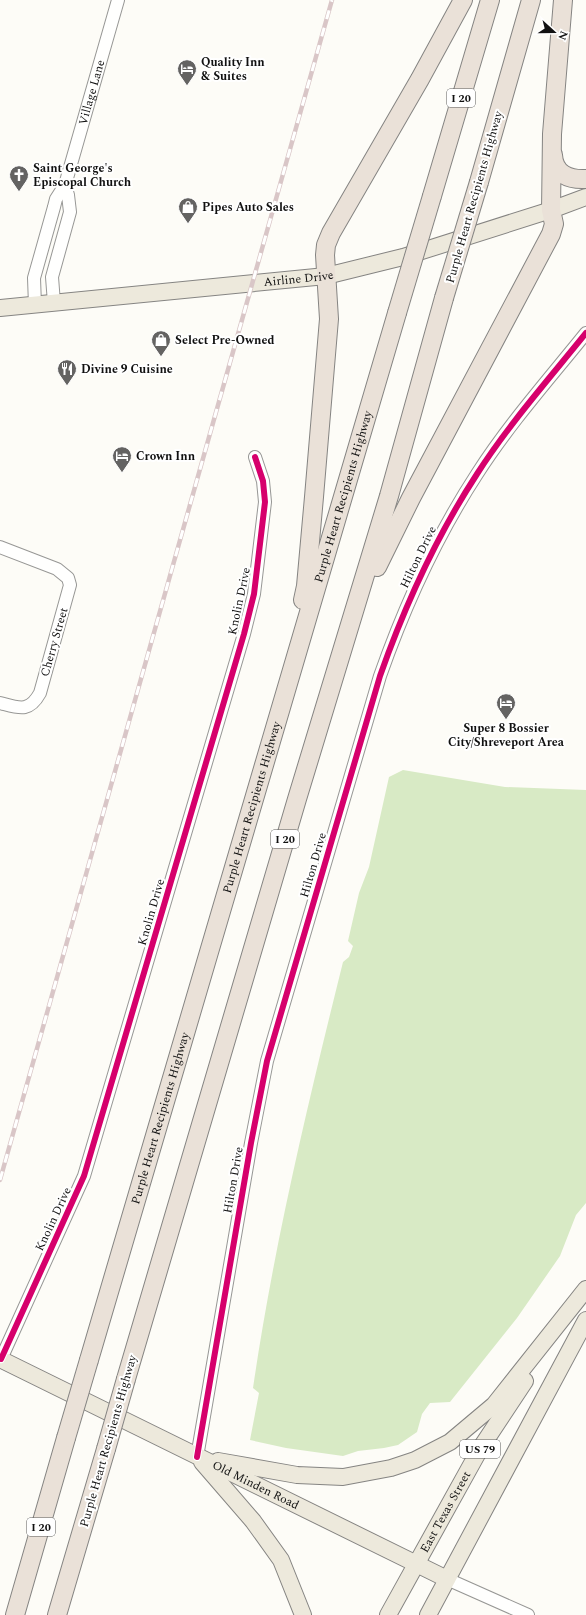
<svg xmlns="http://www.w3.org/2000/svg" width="586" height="1615" viewBox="0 0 586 1615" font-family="Spectral,serif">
  <rect width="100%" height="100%" fill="#fdfcf7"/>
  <!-- forest -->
  <path fill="#d8eac5" d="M403 770 505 787 586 790V1203L576 1215 560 1256 517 1318 450 1402 430 1403 422 1414 417 1432 398 1445 384 1448 358 1451 343 1456 286 1448 250 1440 259 1393 253 1388C274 1244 308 1103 343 962L349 957 353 946 348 941 359 893 369 867 389 777Z"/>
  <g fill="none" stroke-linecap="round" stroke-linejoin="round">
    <!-- minor casing -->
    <g stroke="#979795" stroke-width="14">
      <g id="minor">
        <polyline points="54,303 52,277 70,212 68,195 65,185"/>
        <path id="s1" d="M35 305 34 278 54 207 56 199 65 185 118 0"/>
        <path d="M0 547 57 569 68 578 70 585 40 693C29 713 19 708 0 703"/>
        <polyline points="1,1359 84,1176 244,634 254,594 265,502 263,481 255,457"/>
        <path d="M197 1457 251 1143 267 1061 380 676C405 605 436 537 477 474 509 424 549 379 586 333"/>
        <polyline points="447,1579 528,1615"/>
      </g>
    </g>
    <!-- major casing -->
    <g stroke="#858482" stroke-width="18">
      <g id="major">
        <path id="s2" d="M0 308 326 276 403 257 551 210 586 197"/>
        <path id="s3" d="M0 1359 447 1579"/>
        <polyline points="218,1461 297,1475 343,1477 391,1468 415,1460 450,1442 494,1405 586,1289"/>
        <polyline points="202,1462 253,1521 281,1560 303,1615"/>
        <path id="s4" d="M388 1615 480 1449 525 1381"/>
        <polyline points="428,1615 586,1320"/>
      </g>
    </g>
    <!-- highway casing -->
    <g stroke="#858482" stroke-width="20">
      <g id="highway">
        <path d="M553 155C554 174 569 180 586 179"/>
        <polyline points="479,182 531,0"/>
        <polyline points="432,196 490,0"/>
        <polyline points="377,567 411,498 551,234 554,224 551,210 552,134 563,0"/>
        <polyline points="303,600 306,586 314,497 329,319 325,255 326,245 331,233 420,79 463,0"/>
        <path id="s5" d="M89 1360 397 313"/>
        <polyline points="126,1379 297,799 389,496 444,298"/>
        <polyline points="15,1615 66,1438"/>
        <polyline points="57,1615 106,1449"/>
      </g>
    </g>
    <!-- minor -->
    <use href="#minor" stroke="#fffffe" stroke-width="12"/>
    <!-- major -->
    <use href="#major" stroke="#ede9dc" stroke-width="16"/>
    <!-- highway -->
    <use href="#highway" stroke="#eae1d8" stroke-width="18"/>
    <!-- rail casing -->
    <g stroke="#d9c6c7" stroke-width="4.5">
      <polyline id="rail" points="0,1180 332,0"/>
    </g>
    <!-- rail -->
    <use href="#rail" stroke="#fff" stroke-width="3" stroke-dasharray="9" stroke-linecap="butt"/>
    <!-- highway-bridge casing -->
    <g stroke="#858482" stroke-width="20" stroke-linecap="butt">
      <g id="highway-bridge">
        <polyline points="444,298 479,182"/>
        <polyline points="397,313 432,196"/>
        <polyline points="66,1438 89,1360"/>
        <polyline points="106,1449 126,1379"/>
      </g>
    </g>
    <!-- highway-bridge -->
    <use href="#highway-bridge" stroke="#eae1d8" stroke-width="18"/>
    <!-- cycleway casing -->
    <g stroke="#fff" stroke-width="8">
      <g id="cycleway">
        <polyline points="1,1359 84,1176 244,634 254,594 265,502 263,481 255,457"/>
        <path d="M197 1457 251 1143 267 1061 380 676C405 605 436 537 477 474 509 424 549 379 586 333"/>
      </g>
    </g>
    <!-- cycleway -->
    <use href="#cycleway" stroke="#d6006c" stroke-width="6"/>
  </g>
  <!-- icons -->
  <defs>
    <g id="hotel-pin" transform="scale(1)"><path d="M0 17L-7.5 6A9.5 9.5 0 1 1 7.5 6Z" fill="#646362" stroke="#fff"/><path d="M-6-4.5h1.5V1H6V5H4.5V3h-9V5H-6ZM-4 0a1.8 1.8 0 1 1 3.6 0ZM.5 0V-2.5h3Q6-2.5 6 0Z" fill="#fff"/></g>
    <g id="church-pin" transform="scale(1)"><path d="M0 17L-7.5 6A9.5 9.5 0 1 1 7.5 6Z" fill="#646362" stroke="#fff"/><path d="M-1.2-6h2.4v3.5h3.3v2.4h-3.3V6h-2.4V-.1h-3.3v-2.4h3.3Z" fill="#fff"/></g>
    <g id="shop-pin" transform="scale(1)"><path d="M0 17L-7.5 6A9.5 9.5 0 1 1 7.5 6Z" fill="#646362" stroke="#fff"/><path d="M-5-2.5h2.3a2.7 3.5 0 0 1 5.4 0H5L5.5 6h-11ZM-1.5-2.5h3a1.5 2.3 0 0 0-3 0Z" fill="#fff"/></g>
    <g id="restaurant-pin" transform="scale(1)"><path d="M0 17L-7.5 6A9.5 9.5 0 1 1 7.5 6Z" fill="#646362" stroke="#fff"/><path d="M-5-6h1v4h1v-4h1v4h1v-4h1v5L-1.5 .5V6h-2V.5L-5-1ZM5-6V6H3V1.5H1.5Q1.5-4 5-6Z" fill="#fff"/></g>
  </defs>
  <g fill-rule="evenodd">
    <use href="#hotel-pin" x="187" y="69"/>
    <use href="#church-pin" x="19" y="175"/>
    <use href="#shop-pin" x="188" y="207"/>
    <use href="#shop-pin" x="161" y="340"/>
    <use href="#restaurant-pin" x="67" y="369"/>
    <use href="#hotel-pin" x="122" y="456"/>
    <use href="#hotel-pin" x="506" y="703"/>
  </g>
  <g text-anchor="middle" stroke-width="4" stroke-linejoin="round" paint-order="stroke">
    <!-- shield labels -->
    <g fill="#fff" stroke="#585858" stroke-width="1">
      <rect x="447" y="89" width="28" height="18" rx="3"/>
      <rect x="271" y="830" width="28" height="18" rx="3"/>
      <rect x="460" y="1440" width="40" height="18" rx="3"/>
      <rect x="27" y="1518" width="28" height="18" rx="3"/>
    </g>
    <g font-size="11" font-weight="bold" fill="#111">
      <text x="461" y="102">I 20</text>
      <text x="285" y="843">I 20</text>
      <text x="480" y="1453">US 79</text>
      <text x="41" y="1531">I 20</text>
    </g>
    <!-- poi labels -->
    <g font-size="12" font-weight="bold" fill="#111" stroke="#fff" text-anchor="start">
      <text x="201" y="66">Quality Inn<tspan x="201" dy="14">&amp; Suites</tspan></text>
      <text x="33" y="172">Saint George's<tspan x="33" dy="14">Episcopal Church</tspan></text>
      <text x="202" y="211">Pipes Auto Sales</text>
      <text x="175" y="344">Select Pre-Owned</text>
      <text x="81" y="373">Divine 9 Cuisine</text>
      <text x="136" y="460">Crown Inn</text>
      <text x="506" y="732" text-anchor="middle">Super 8 Bossier<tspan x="506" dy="14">City/Shreveport Area</tspan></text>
    </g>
    <!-- street labels -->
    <g font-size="12" fill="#111" stroke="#fff">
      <text dy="4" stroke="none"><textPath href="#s1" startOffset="222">Village Lane</textPath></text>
      <text transform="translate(474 197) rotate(-74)" y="4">Purple Heart Recipients Highway</text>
      <text dy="4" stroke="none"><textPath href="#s2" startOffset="300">Airline Drive</textPath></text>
      <text dy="4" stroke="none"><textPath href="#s5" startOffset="900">Purple Heart Recipients Highway</textPath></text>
      <text transform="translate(418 557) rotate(-64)" y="4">Hilton Drive</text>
      <text transform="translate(239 601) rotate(-78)" y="4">Knolin Drive</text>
      <text transform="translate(54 642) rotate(-74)" y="4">Cherry Street</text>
      <text dy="4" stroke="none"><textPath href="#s5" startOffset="576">Purple Heart Recipients Highway</textPath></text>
      <text transform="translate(313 865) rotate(-74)" y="4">Hilton Drive</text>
      <text transform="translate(151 912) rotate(-74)" y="4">Knolin Drive</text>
      <text dy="4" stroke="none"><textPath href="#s5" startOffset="252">Purple Heart Recipients Highway</textPath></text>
      <text transform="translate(233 1180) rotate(-80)" y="4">Hilton Drive</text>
      <text transform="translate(53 1219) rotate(-65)" y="4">Knolin Drive</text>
      <text transform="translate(108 1441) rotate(-74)" y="4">Purple Heart Recipients Highway</text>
      <text dy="4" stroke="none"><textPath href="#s3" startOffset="285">Old Minden Road</textPath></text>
      <text dy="4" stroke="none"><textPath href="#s4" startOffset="118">East Texas Street</textPath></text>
    </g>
  </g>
  <!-- north arrow -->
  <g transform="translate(554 32) rotate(111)" stroke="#ffffff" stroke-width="3" paint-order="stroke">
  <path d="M0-3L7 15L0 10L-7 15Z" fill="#111111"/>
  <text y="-6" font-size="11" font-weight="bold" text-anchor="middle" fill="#111111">N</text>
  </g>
</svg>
